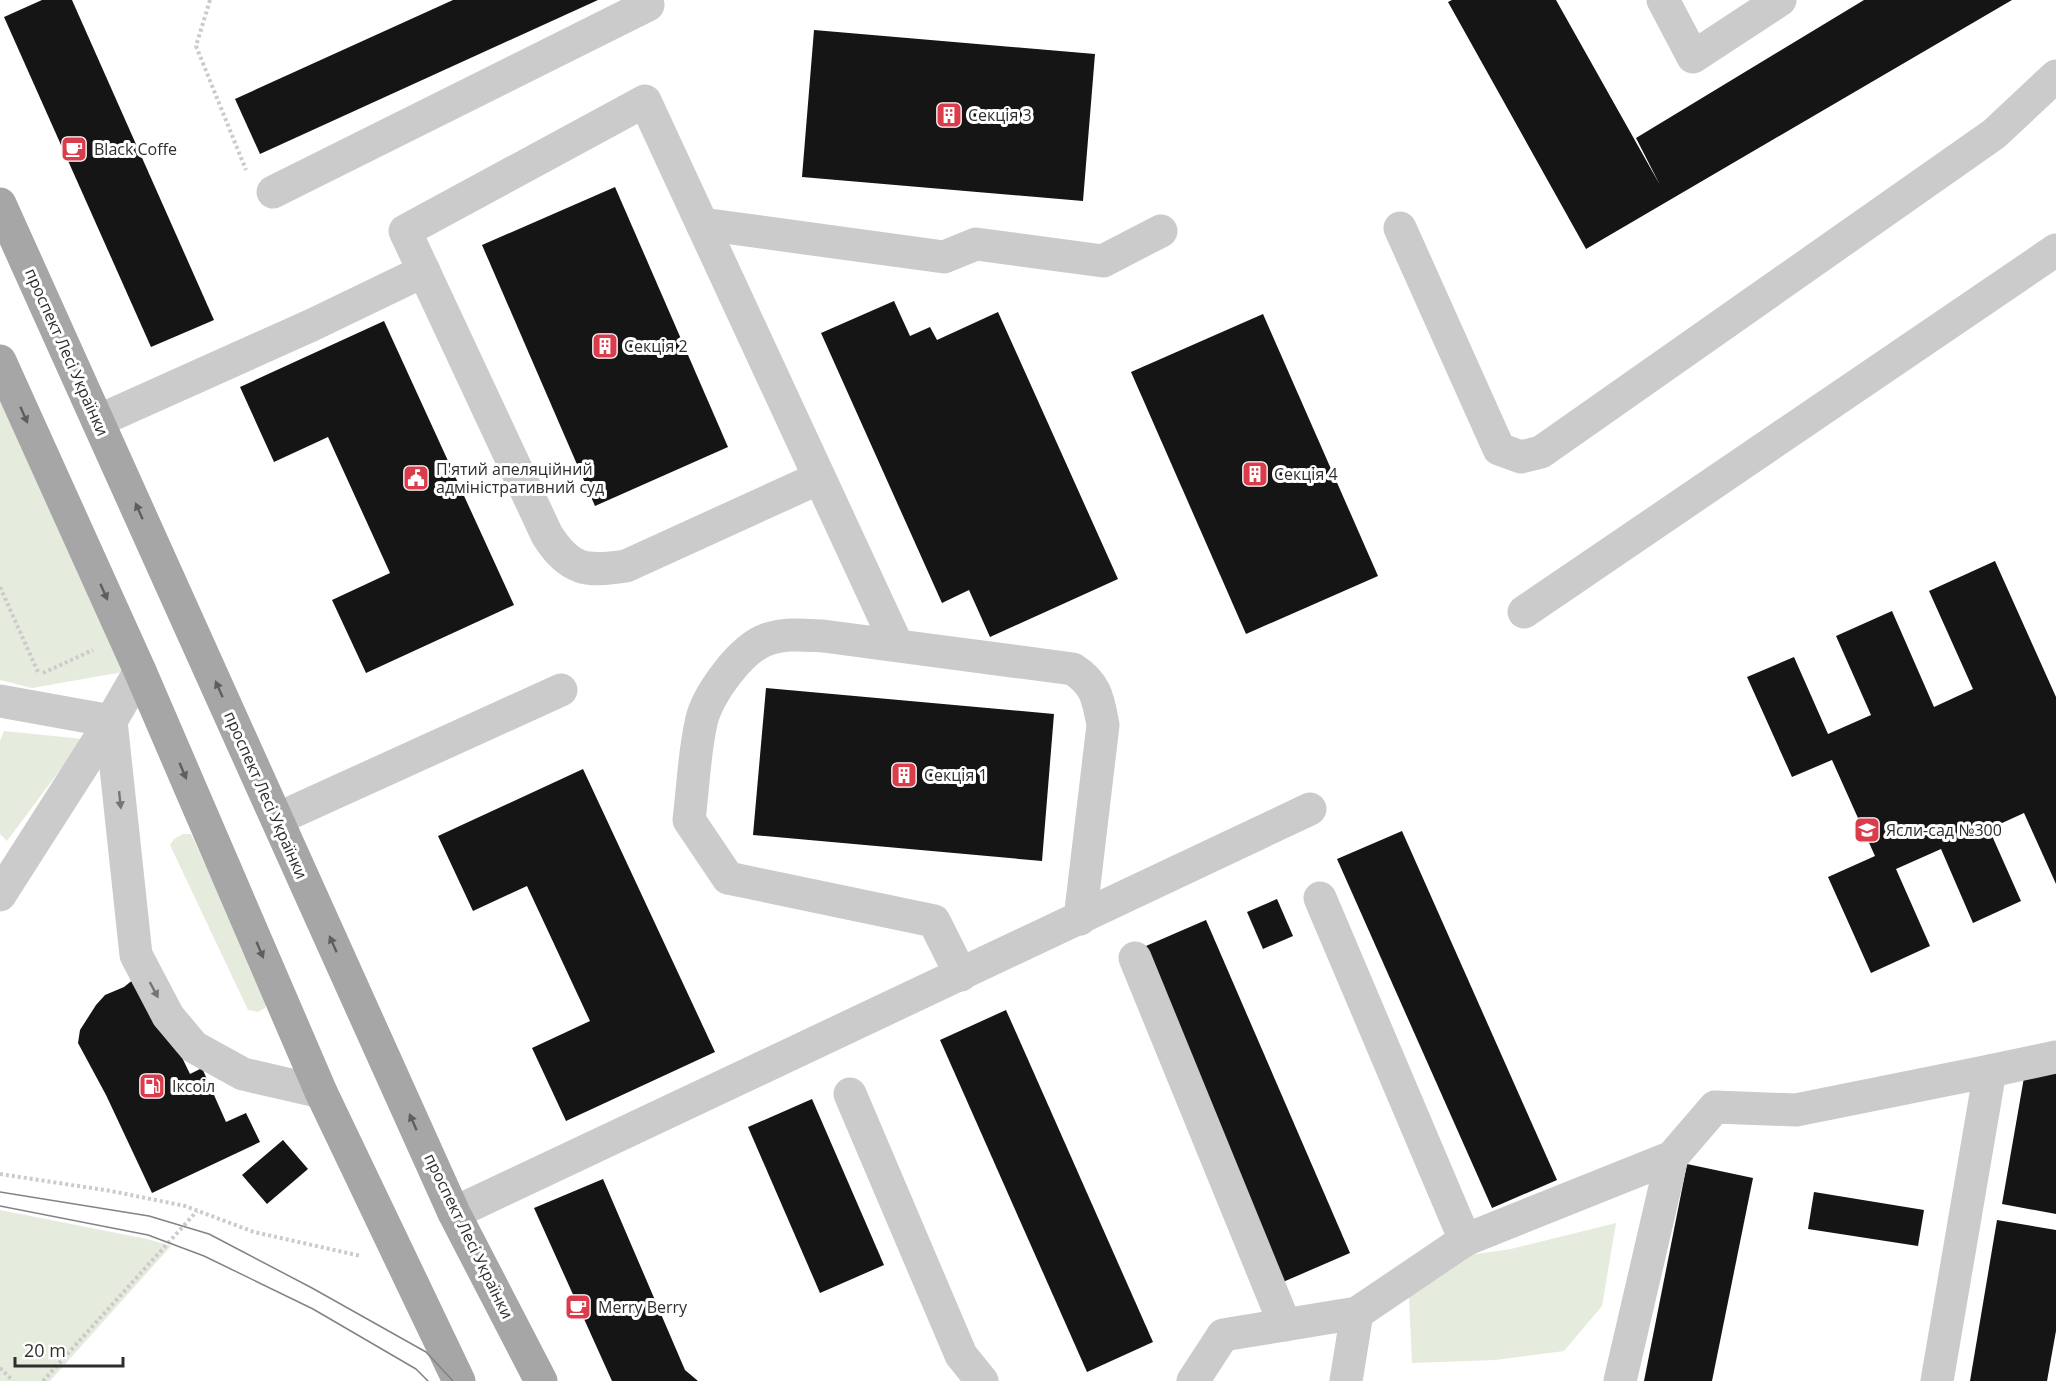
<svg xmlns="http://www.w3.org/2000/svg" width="2056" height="1381" viewBox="0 0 2056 1381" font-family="'Open Sans',sans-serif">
  <rect width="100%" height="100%" fill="#fff"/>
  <!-- green -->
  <g fill="#e5ebdd">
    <polygon points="0,396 123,672 32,688 0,680"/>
    <polygon points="4,731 83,739 7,841 0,834 0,741"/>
    <polygon points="183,834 191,834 268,1000 265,1008 258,1012 248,1010 170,845 174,839"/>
    <polygon points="0,1210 147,1239 171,1246 50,1381 0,1381"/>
    <polygon points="1616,1223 1602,1306 1564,1351 1495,1360 1412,1363 1409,1297 1462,1256 1511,1249"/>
  </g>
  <!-- building -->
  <g fill="#151515">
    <polygon points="42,0 72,0 214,320 151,347 4,17"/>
    <polygon points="453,0 598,0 260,154 235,99"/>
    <polygon points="1452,0 1556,0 1660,185 1636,138 1864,0 2012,0 1586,249 1448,2"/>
    <polygon points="814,30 1095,54 1083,201 802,177"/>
    <polygon points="615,187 728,447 595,506 482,245"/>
    <polygon points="894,301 910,336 930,327 937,340 998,312 1118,579 990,637 969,590 942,603 821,333"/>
    <polygon points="1263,314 1378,576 1246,634 1131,372"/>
    <polygon points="384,321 514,605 366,673 332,600 390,573 328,437 274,462 240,387"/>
    <polygon points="1995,561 2056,697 2056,884 2024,813 1989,829 2021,901 1973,923 1941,849 1896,869 1930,946 1871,973 1828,877 1875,856 1832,760 1792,777 1747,677 1794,657 1828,734 1871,715 1836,636 1892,611 1934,707 1973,689 1929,591"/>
    <polygon points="766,688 1054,714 1042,861 753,835"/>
    <polygon points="583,769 715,1052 566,1121 532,1048 590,1021 527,886 473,911 438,836"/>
    <polygon points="1402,831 1557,1180 1492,1208 1337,859"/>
    <polygon points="1277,899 1293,936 1263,949 1247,912"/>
    <polygon points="1206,920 1350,1253 1283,1282 1139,949"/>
    <polygon points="134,979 160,1012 190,1074 202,1068 226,1122 246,1113 260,1142 152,1193 106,1095 78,1043 80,1030 96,1005 105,995 124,987"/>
    <polygon points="1006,1010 1153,1342 1087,1372 940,1040"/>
    <polygon points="2026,1066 2056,1071 2056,1214 2002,1204"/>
    <polygon points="812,1099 884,1265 820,1293 748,1127"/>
    <polygon points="283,1140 308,1169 267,1204 242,1175"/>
    <polygon points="1687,1164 1753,1178 1712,1381 1644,1381"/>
    <polygon points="603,1179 685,1370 698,1381 612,1381 534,1208"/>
    <polygon points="1814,1192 1924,1210 1918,1246 1808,1229"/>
    <polygon points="1997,1220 2056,1230 2056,1331 2047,1381 1970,1381"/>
  </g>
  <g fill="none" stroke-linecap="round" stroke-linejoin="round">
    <!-- path -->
    <g stroke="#cbcbcb" stroke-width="4" stroke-dasharray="3 3" stroke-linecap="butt">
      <polyline points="210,0 196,46 246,170"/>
      <polyline points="0,587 38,672"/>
      <polyline points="43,673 93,650"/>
      <polyline points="0,1174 111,1191 185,1206 254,1232 361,1256"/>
      <polyline points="0,1368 13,1381"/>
      <polyline points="43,1381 197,1211"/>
    </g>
    <!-- minor -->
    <g stroke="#cbcbcb" stroke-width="33">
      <polyline points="1663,0 1693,57 1780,0"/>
      <polyline points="273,192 648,5 646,0"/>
      <polyline points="702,224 944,257 976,244 1103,261 1161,231"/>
      <polyline points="1400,228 1499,449 1521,457 1541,452 1994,134 2056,76"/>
      <polyline points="98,421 312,325 424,271"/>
      <path d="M819 478 626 566C586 572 570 571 547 535L405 231 645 101 897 645"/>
      <polyline points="1524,612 2056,250"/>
      <polyline points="0,701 111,721 136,955 168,1016 194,1047 243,1074 321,1092"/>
      <polyline points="277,819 561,690"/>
      <polyline points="0,895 111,721 140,671"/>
      <polyline points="1320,898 1465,1240"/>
      <polyline points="1135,958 1285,1325"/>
      <path d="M961 975 934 921 728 878 689 820C693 788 694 755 701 723 706 696 741 648 768 639 786 633 804 635 823 636L1073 669C1097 685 1098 699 1103 725L1080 919"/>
      <polyline points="1990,1071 2056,1057"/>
      <polyline points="850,1094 961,1355 982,1381"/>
      <polyline points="454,1213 1310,809"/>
      <polyline points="1193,1381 1223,1335 1357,1313 1465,1240 1672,1157 1715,1107 1796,1110 1990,1071 1937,1381"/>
      <polyline points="1346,1381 1357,1313"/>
      <polyline points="1620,1381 1672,1157"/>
    </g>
    <!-- major -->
    <g stroke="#a6a6a6" stroke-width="33">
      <polyline points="0,204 454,1213 541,1381"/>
      <polyline points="0,361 140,671 321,1092 459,1381"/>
    </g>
    <!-- tram -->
    <g stroke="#838383" stroke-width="1.5">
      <polyline points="0,1192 149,1216 209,1234 312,1288 426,1352 453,1381"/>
      <polyline points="0,1206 148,1235 204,1256 313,1309 416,1369 428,1381"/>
    </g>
  </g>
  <!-- one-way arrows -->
  <defs><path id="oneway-solid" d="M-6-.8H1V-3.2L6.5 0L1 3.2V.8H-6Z" transform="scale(1.5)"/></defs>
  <g fill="#5e5e5e">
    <use href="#oneway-solid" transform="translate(24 415) rotate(66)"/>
    <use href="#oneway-solid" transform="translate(139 511) rotate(-114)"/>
    <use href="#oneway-solid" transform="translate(104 592) rotate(66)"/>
    <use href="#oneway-solid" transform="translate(219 689) rotate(-114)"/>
    <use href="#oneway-solid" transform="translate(183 771) rotate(67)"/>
    <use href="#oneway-solid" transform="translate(333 944) rotate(-114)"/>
    <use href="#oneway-solid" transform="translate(260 950) rotate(67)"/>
    <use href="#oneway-solid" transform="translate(413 1122) rotate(-114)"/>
  </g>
  <g fill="#757575">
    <use href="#oneway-solid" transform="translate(120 800) rotate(84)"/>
    <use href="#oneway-solid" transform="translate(154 990) rotate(62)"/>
  </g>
  <!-- icons -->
  <defs>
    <g id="building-square" transform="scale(1.35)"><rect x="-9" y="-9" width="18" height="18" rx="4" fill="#da3c4c" stroke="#fff"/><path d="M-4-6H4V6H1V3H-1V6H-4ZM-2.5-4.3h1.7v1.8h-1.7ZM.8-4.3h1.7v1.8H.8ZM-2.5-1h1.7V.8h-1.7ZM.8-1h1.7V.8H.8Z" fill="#fff"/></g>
    <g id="cafe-square" transform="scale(1.35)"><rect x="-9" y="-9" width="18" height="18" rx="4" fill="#da3c4c" stroke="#fff"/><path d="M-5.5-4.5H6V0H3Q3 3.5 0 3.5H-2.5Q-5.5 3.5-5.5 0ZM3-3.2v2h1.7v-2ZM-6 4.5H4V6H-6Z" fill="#fff"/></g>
    <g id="civic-square" transform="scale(1.35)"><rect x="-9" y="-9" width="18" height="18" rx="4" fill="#da3c4c" stroke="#fff"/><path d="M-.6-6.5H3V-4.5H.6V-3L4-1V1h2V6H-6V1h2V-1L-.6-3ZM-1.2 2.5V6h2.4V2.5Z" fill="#fff"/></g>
    <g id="school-square" transform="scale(1.35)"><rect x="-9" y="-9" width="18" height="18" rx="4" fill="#da3c4c" stroke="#fff"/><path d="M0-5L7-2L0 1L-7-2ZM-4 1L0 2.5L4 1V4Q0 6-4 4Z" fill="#fff"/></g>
    <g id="fuel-square" transform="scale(1.35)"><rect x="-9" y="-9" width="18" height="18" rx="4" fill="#da3c4c" stroke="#fff"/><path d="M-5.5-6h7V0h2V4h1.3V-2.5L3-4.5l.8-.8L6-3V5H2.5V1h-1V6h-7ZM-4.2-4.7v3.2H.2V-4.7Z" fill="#fff"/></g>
  </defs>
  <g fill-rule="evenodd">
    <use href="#building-square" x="949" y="115"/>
    <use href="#cafe-square" x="74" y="149"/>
    <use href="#building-square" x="605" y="346"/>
    <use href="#building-square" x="1255" y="474"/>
    <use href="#civic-square" x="416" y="478"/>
    <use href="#building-square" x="904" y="775"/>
    <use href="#school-square" x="1867" y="830"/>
    <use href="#fuel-square" x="152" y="1086"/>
    <use href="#cafe-square" x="578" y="1307"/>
  </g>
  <g text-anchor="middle" stroke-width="6" stroke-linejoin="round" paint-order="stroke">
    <!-- poi labels -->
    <g font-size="16" fill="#2e2e2e" stroke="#fff" text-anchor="start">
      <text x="968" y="121">Секція 3</text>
      <text x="94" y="155">Black Coffe</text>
      <text x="624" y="352">Секція 2</text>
      <text x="436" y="475">П'ятий апеляційний<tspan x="436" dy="18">адміністративний суд</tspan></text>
      <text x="1274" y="480">Секція 4</text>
      <text x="924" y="781">Секція 1</text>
      <text x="1886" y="836">Ясли-сад №300</text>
      <text x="172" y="1092">Іксоіл</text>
      <text x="598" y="1313">Merry Berry</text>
    </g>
    <!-- street labels -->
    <g font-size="16" fill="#2e2e2e" stroke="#fff">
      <text transform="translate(67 352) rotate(66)" y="6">проспект Лесі Українки</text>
      <text transform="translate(266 795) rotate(66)" y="6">проспект Лесі Українки</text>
      <text transform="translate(469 1236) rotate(64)" y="6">проспект Лесі Українки</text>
    </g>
  </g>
  <!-- scale -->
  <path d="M15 1357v9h108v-9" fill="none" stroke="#2e2e2e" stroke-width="3"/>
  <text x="24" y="1357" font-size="18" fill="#2e2e2e" stroke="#ffffff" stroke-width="4.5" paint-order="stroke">20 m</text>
</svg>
